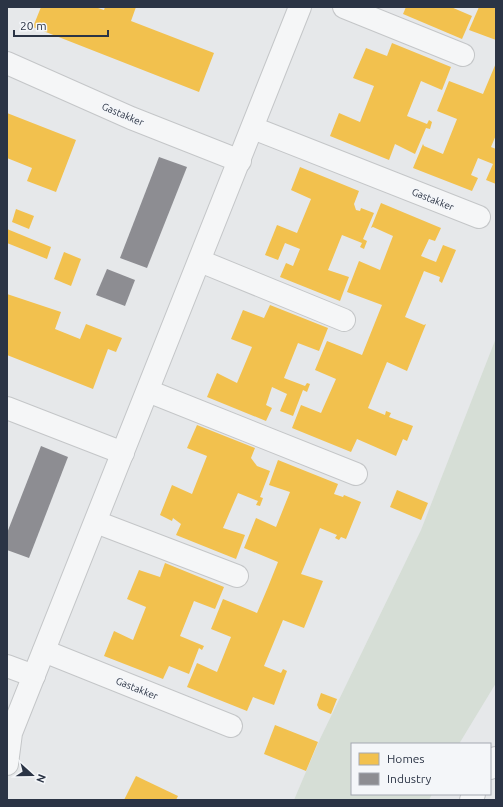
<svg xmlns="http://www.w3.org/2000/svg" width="503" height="807" viewBox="0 0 503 807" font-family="Ubuntu,sans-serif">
  <rect width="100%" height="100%" fill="#e6e8ea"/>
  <!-- green -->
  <polygon fill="#d6ded6" points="496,338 496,683 459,744 352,744 352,794 432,794 429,800 294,800 319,741 421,530"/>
  <!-- homes -->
  <g fill="#f2c14e">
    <polygon points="41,7 95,7 104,10 105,7 136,7 131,21 214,53 199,92 33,27"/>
    <polygon points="406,7 451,7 472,16 462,39 403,14"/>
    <polygon points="479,7 496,7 496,40 469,30"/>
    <polygon points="392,43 451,67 442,90 421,81 407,116 427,124 429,120 432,122 430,129 426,128 415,154 395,144 389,160 330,136 339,113 360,122 374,86 353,78 366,48 387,56"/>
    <polygon points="496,63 496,135 491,147 496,149 496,184 486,180 493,164 478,158 471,175 478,178 472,191 413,168 423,144 424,146 443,154 457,119 437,111 449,81 483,94"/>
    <polygon points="7,113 76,140 56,192 27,181 32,168 7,158"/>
    <polygon points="300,167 359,191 354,204 356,210 360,211 361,208 374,213 363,239 367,241 364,249 360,247 362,243 342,235 328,270 349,277 340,301 280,277 286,263 293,266 300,249 285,243 278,260 265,255 277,225 297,233 311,199 291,190"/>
    <polygon points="381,203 441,228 435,241 429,239 421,256 436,262 443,245 456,250 442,283 439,281 440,277 424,271 405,317 424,325 426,324 407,371 387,362 368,408 385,415 386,411 391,413 389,417 413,426 407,441 403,439 396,456 357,439 351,452 292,428 301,405 321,413 336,379 315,370 327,341 362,355 382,305 347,292 359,261 380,270 393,236 373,227 371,228"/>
    <polygon points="16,209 34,216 29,229 12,222"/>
    <polygon points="7,229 51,247 47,259 7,243"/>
    <polygon points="64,252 81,259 71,286 54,279"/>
    <polygon points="7,294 61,312 55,329 80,339 86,324 122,338 116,352 108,349 93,389 7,355"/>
    <polygon points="270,305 328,328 319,351 298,343 284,378 305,386 307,383 310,384 307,392 303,390 293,416 280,411 287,394 272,387 266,405 272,408 266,421 207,397 217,373 237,383 252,347 231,339 243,310 264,318"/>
    <polygon points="197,425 255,448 251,458 257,466 270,471 260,497 263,498 260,506 256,505 258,501 238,493 223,528 245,535 236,559 176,535 181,524 173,518 172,521 160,515 172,485 192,494 207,456 187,448"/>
    <polygon points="278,460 338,484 334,494 343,497 344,495 361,502 346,539 341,537 339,540 335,538 337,535 320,528 301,574 323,581 304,628 283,620 264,666 281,673 283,669 287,671 274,705 253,697 247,711 187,687 197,663 217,672 231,637 211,629 223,599 257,613 268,587 278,562 244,548 256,518 276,527 290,492 269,485"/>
    <polygon points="397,490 428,503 421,520 390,507"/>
    <polygon points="165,563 224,587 215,609 194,601 180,636 204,646 202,650 199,648 189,674 169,666 163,679 104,656 114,631 133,640 146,607 127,599 139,570 160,577"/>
    <polygon points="321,693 337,699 331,714 319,709 317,705"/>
    <polygon points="275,725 318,742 306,771 264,754"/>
    <polygon points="136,776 178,796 176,800 124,800"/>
  </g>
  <!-- industry -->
  <g fill="#8d8d92">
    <polygon points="159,157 187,167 147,268 120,258"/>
    <polygon points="107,269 135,280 125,306 96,295"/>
    <polygon points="41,446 68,457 29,558 7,550 7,533"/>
  </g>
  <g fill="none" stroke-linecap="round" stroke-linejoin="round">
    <!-- minor casing -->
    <g stroke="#c4c6c8" stroke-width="24">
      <g id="minor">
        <polyline points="344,7 463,55"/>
        <polyline points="7,63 131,118 240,161"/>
        <polyline points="253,128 479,217"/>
        <polyline points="200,261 344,320"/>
        <polyline points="148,391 356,474"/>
        <polyline points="7,408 123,453"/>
        <polyline points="96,522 237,576"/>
        <polyline points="44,651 231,726"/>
        <polyline points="7,666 34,676"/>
        <polyline points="7,764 11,733 300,7"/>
        <polyline points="490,768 496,758"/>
        <polyline points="471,800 474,794"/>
      </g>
    </g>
    <!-- minor -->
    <use href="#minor" stroke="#f5f6f7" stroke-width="22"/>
  </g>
  <g text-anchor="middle" stroke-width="4" stroke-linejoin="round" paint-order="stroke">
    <!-- street labels -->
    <g font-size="10" fill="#2b3445" stroke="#f4f6f9">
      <text transform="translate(123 114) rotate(23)" y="4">Gastakker</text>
      <text transform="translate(433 199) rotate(22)" y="4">Gastakker</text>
      <text transform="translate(137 688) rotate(22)" y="4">Gastakker</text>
    </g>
  </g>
  <!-- border -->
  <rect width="503" height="807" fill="none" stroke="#2b3445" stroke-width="16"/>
  <!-- legend -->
  <rect x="351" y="743" width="140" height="52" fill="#f4f6f9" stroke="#a4a8b1"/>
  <rect x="359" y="753" width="20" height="12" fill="#f2c14e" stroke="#a4a8b1"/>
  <text x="387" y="763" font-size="12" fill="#2b3445">Homes</text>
  <rect x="359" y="773" width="20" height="12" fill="#8d8d92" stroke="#a4a8b1"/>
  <text x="387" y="783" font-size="12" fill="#2b3445">Industry</text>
  <!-- north arrow -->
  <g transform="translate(32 775) rotate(111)" stroke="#f4f6f9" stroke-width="3" paint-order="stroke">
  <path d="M0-3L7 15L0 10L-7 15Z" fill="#2b3445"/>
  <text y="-6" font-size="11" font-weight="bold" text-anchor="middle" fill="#2b3445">N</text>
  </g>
  <!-- scale -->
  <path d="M14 30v6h94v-6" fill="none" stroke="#2b3445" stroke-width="2"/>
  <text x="20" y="30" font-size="12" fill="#2b3445" stroke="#f4f6f9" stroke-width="3" paint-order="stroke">20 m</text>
</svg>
